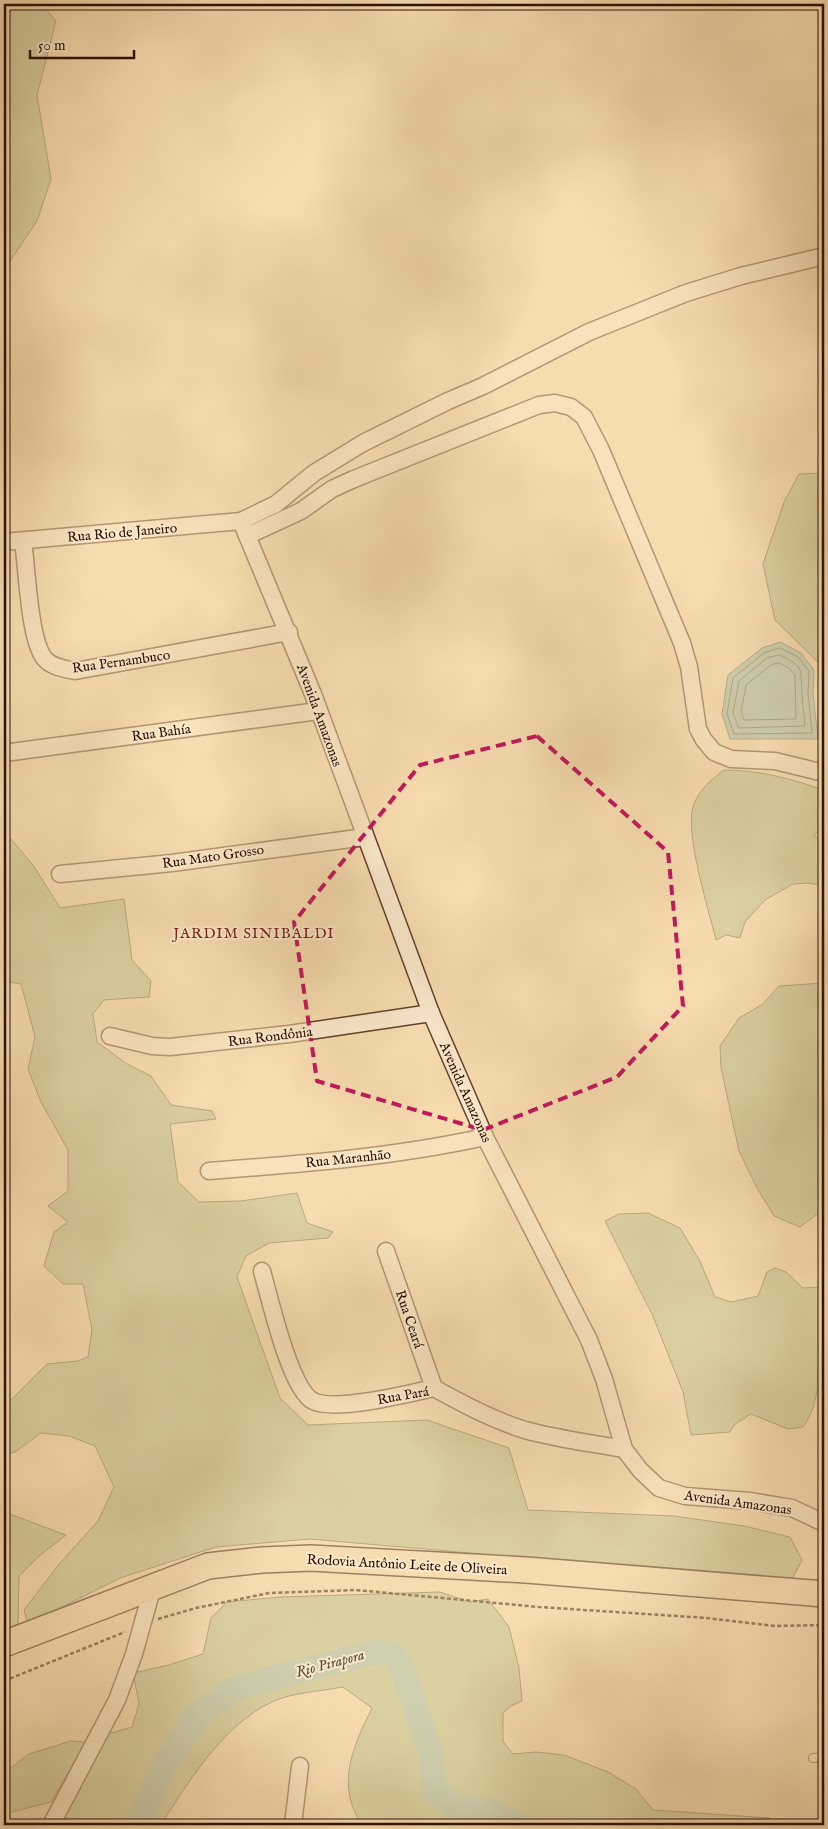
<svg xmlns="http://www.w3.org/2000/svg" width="828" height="1829" viewBox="0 0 828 1829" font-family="'IM FELL English',serif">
  <rect width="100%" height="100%" fill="#f7dcaf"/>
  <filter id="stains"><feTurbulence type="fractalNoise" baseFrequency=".004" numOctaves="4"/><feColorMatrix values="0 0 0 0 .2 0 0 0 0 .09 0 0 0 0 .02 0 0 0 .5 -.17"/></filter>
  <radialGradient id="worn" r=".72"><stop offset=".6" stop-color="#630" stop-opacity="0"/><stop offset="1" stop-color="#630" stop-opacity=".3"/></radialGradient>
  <!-- green -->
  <g fill="#b8c28f" stroke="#726848">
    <polygon points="4,4 42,4 56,21 37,95 51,179 37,221 4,270"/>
    <polygon points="824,473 824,668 775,620 763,564 784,502 799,474"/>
    <path d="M724 770C760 770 791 779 824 790V827L814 835 824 845V886L808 883 793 884 765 900 745 922 740 938 726 935 716 940C709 911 683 829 694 804 700 789 711 780 724 770Z"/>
    <polygon points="4,838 10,838 33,865 60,908 124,899 132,960 151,981 149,997 104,1000 93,1014 97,1042 127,1064 151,1076 171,1105 212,1111 216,1119 170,1124 178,1182 199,1202 241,1201 297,1193 307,1223 333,1232 328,1238 269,1243 246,1256 237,1277 280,1398 308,1425 427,1420 509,1448 528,1510 674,1516 744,1526 790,1537 802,1560 791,1581 310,1539 216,1547 120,1578 28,1624 24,1610 59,1564 98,1521 114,1487 95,1446 69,1436 41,1433 15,1452 4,1454 4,1407 47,1364 78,1361 88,1357 92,1330 83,1284 63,1284 44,1266 54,1232 68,1222 48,1206 68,1191 68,1150 41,1102 28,1069 35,1037 21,984 4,981"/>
    <polygon points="824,983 824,1209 800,1227 774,1216 757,1188 739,1151 721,1068 720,1046 739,1018 763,1004 779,986"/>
    <path d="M648 1213 680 1228 700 1261 715 1297 732 1302 758 1296 767 1272 775 1268 786 1272 803 1288 824 1287V1361L818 1365C819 1387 816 1409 803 1427L788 1429 751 1414 735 1424 730 1432 691 1435 683 1392 652 1314 605 1221 619 1214Z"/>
    <polygon points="4,1512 66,1535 39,1556 19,1576 18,1624 4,1630"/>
    <path d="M440 1592 470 1602 488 1599 509 1627 519 1668 522 1701 511 1706 503 1713V1741L513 1754 536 1752 564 1755 608 1772 636 1789 653 1810 770 1818V1825H362C335 1785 353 1747 372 1708L343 1687C322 1691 290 1693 272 1702 224 1724 188 1782 161 1825H59L71 1805 100 1736 132 1727 139 1704 133 1673 169 1665 203 1654 211 1618 227 1602 280 1597Z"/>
    <polygon points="71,1741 86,1742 51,1802 4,1814 4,1773 29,1754"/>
  </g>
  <!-- water -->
  <polygon fill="#9dbcaa" stroke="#707666" points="780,642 801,653 814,670 813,693 818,739 730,739 722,714 728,675 762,648"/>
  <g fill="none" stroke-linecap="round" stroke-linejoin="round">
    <!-- shore -->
    <g stroke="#656556" stroke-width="1">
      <polygon points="780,648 798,657 809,671 808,693 812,733 734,734 727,714 733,678 764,653"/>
      <path d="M780 655C806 668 800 669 802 695 802 705 805 716 805 726L739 728 733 713 739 681 767 658Z"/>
      <polygon points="779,663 789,668 795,675 796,719 744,720 741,712 746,685 771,665"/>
    </g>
    <!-- river -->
    <polyline stroke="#9dbcaa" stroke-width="25" points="138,1825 162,1769 194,1719 232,1689 374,1652 392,1654 402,1669 431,1753 434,1791 456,1807 488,1811 517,1825"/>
    <!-- lane casing -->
    <g stroke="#60422c" stroke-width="10">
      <polyline id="lane" points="813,1758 824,1757"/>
    </g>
    <!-- street casing -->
    <g stroke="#60422c" stroke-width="19">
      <g id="street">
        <polyline points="241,521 313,694 431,1013 485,1137 589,1340 604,1379 624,1449 640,1470 659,1488 685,1496 750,1501 792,1508 824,1523"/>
        <polyline points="247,536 301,511 332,489 354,479 539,405 555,403 571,407 584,417 601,450 682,643 689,667 698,729 704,740 714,752 731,759 775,761 824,773"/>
        <path d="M23 541C27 568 29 638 44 658 51 667 65 669 75 671L289 632"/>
        <polyline points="4,542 241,521 276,504 314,473 363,443 448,401 483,386 589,332 686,293 741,276 824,256"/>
        <polyline points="4,753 318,711"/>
        <polyline points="60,874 172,863 365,837"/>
        <polyline points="110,1036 152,1046 170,1047 289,1034 431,1013"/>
        <path d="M209 1171C302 1164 394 1157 485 1137"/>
        <polyline points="386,1251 434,1388"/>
        <path d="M262 1271C270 1299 290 1389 313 1401 336 1412 408 1394 434 1388 463 1404 493 1420 525 1430 557 1439 591 1443 624 1449"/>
        <polyline points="51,1825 117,1700 134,1654 153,1586"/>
        <polyline points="293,1825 300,1766"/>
      </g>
    </g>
    <!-- primary casing -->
    <g stroke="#2d0e01" stroke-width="28">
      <polyline id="primary" points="4,1644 208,1566 262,1560 311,1558 526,1570 824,1594"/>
    </g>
    <!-- path -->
    <g stroke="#2d0e01" stroke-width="2.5" stroke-dasharray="4 2.5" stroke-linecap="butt">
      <polyline points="158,1619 196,1608 269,1593 356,1590 539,1607 707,1618 775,1626 824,1625"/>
      <polyline points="4,1681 125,1632"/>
    </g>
    <!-- lane -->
    <use href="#lane" stroke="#fae8cb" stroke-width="8"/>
    <!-- street -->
    <use href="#street" stroke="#fae8cb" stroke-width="16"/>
    <!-- primary -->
    <use href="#primary" stroke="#f7dcaf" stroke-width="25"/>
  </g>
  <!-- marked area -->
  <path d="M0 0H828V1829H0ZM537 736 668 852 683 1006 617 1077 483 1130 317 1081 294 922 420 765Z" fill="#f7dcaf" fill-opacity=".55" fill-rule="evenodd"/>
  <path fill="none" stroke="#c2185b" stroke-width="4" stroke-dasharray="10 6" stroke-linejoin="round" d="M537 736 668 852 683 1006 617 1077 483 1130 317 1081 294 922 420 765Z"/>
  <g text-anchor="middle" stroke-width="4" stroke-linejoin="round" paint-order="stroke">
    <!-- street labels -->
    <g font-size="14" fill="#2d0e01" stroke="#fae8cb">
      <text transform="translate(122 532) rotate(-5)" y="5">Rua Rio de Janeiro</text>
      <text transform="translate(121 661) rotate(-8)" y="5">Rua Pernambuco</text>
      <text transform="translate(320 715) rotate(70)" y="5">Avenida Amazonas</text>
      <text transform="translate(161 732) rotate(-8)" y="5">Rua Bahía</text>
      <text transform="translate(213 856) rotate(-8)" y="5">Rua Mato Grosso</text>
      <text transform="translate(270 1036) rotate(-7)" y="5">Rua Rondônia</text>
      <text transform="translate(466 1092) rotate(66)" y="5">Avenida Amazonas</text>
      <text transform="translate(348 1158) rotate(-6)" y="5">Rua Maranhão</text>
      <text transform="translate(410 1319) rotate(71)" y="5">Rua Ceará</text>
      <text transform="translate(403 1395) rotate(-10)" y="5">Rua Pará</text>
      <text transform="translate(738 1502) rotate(8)" y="5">Avenida Amazonas</text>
      <text transform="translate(407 1564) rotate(3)" y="5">Rodovia Antônio Leite de Oliveira</text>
    </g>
    <!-- neighbourhood labels -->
    <g font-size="15" letter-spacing="1" fill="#7a1f14" stroke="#fae8cb">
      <text x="254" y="938">JARDIM SINIBALDI</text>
    </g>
    <!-- water labels -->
    <g font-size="15" font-style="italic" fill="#544b3c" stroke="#fae8cb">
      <text transform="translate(330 1663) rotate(-15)" y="5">Rio Pirapora</text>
    </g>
  </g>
  <!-- margin -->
  <rect width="828" height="1829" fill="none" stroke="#f7dcaf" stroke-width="20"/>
  <rect x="5" y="5" width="818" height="1819" fill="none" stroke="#2d0e01" stroke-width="2.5"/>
  <rect x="10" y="10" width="808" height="1809" fill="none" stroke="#2d0e01"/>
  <!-- scale -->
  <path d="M30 50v8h104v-8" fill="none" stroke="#2d0e01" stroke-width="2.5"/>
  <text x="38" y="50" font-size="15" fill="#2d0e01" stroke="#fae8cb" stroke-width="4" paint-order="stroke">50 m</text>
  <rect width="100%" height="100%" filter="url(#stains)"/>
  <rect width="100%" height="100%" fill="url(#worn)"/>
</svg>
